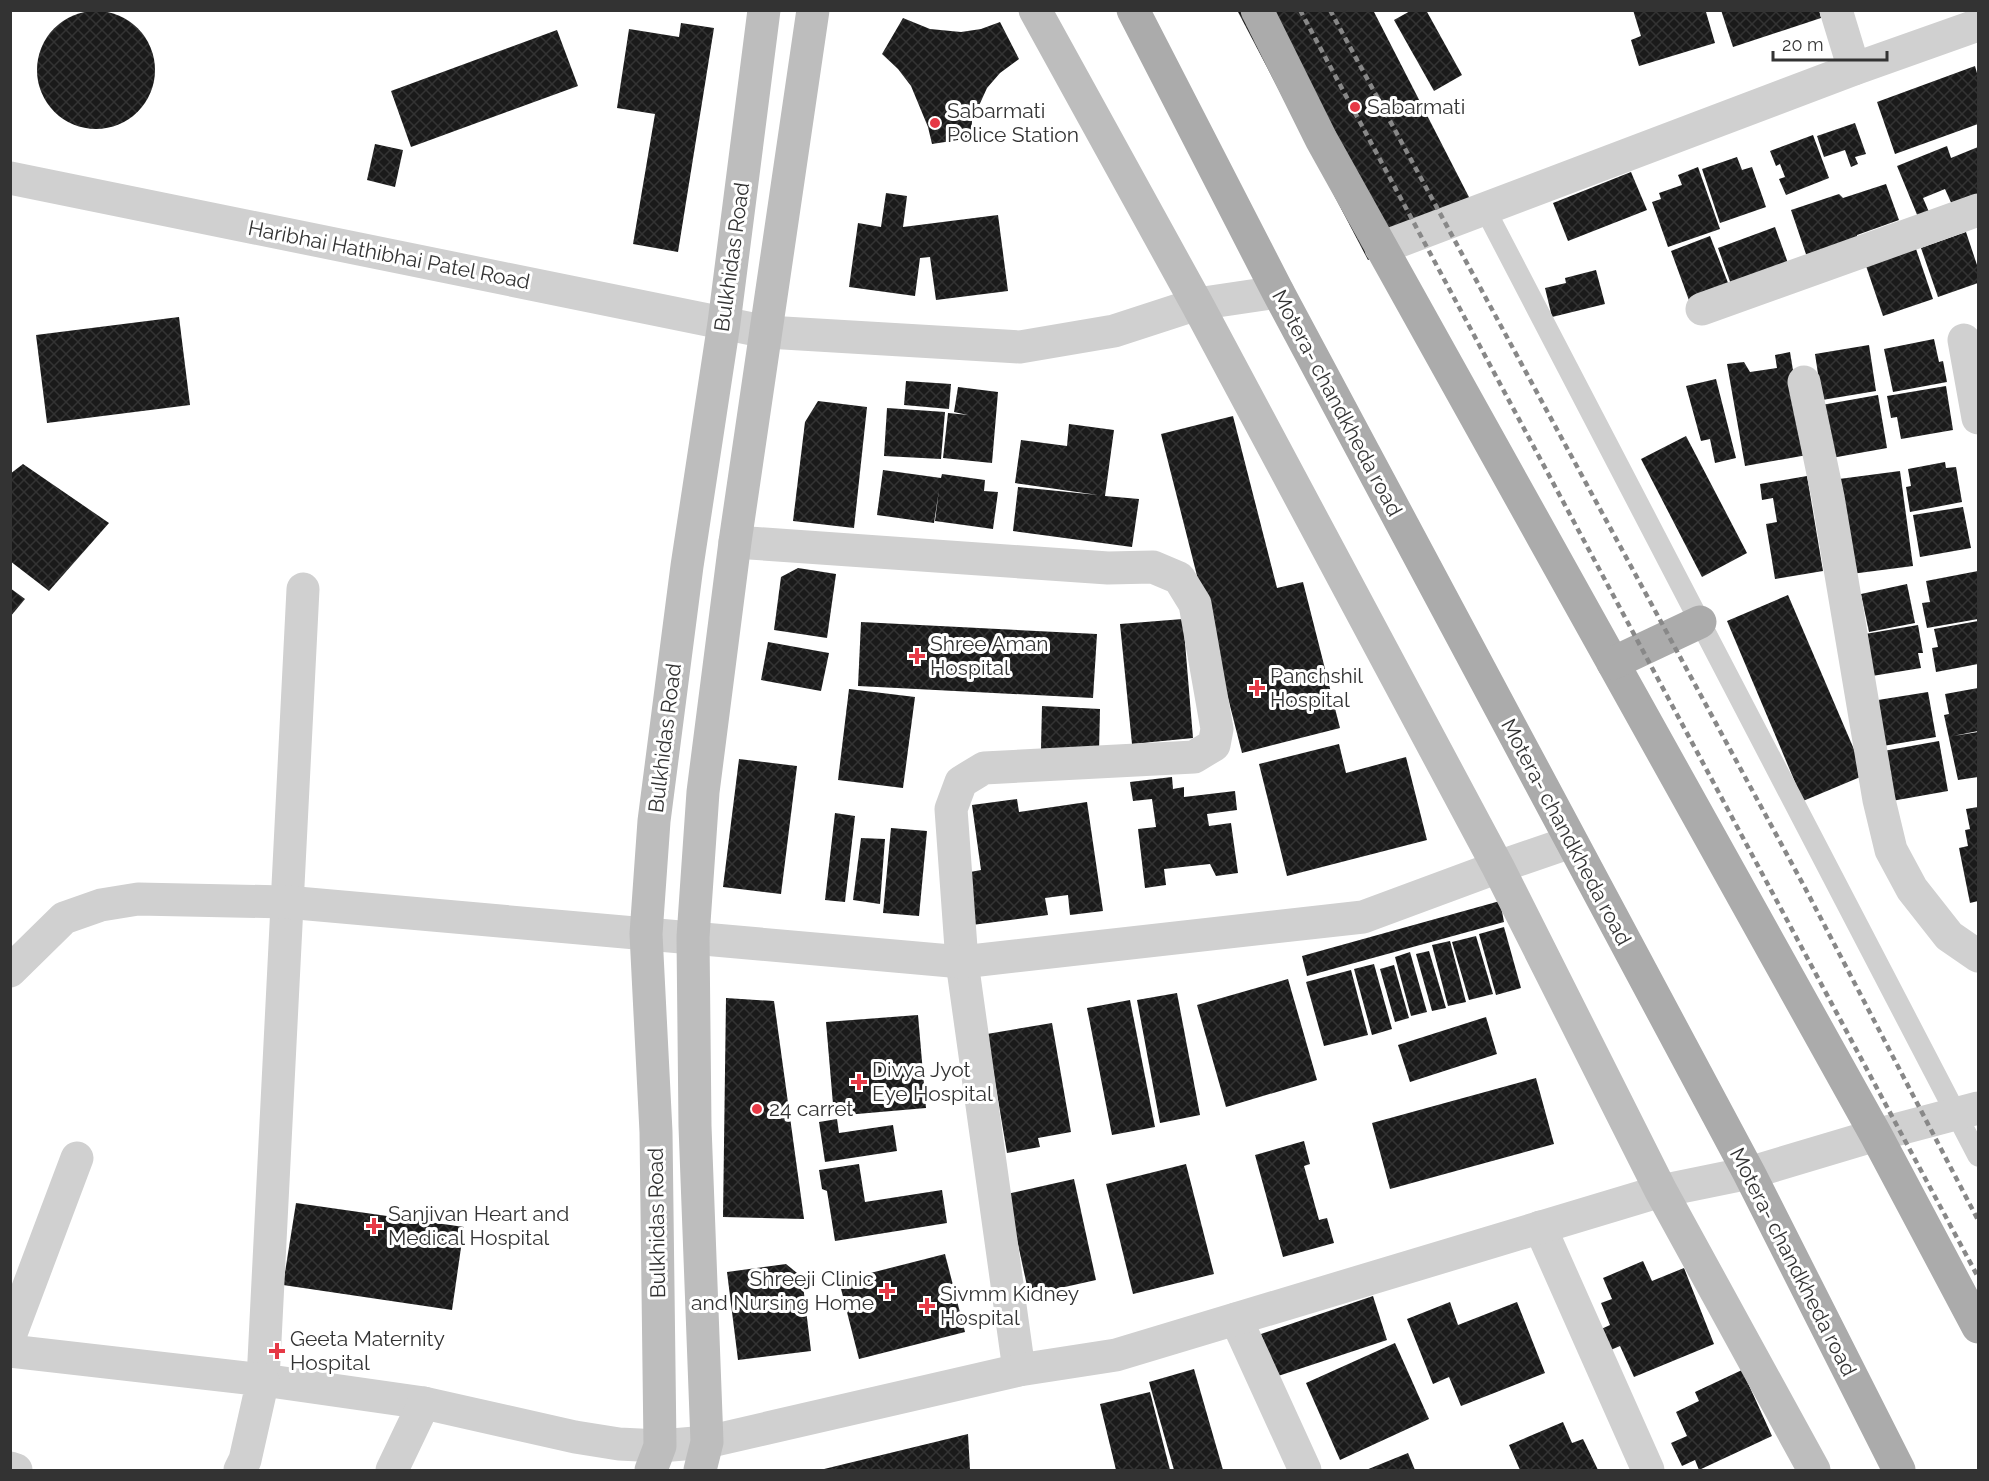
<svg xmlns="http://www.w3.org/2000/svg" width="1989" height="1481" viewBox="0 0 1989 1481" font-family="Raleway,sans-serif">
  <defs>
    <pattern id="building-cross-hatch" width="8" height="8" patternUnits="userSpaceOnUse" patternTransform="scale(1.5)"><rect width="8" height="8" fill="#1a1a1a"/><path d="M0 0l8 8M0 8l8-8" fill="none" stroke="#333"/></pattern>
  </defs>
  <rect width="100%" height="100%" fill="#fff"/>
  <!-- building -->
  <g fill="url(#building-cross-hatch)">
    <polygon points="1237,10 1373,10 1472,203 1368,260"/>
    <polygon points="1412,10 1426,10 1462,75 1434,91 1394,20"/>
    <polygon points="1633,10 1706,12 1715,43 1639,66 1631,40 1641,36"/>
    <polygon points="1721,10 1819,10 1821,18 1733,47"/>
    <circle cx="96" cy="70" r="59"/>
    <polygon points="903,18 930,29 961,32 981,29 1000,22 1019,59 1000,73 987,88 972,121 971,138 932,144 928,127 911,86 898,69 882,54"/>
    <polygon points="681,23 714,28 678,252 633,244 655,114 617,108 629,29 679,37"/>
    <polygon points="557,30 578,86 411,147 391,91"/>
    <polygon points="1975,66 1978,77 1978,124 1895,154 1877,102"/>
    <polygon points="1855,123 1866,154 1855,157 1858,164 1851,167 1845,150 1824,157 1817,136"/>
    <polygon points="1813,135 1829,178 1786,195 1779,179 1785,177 1780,164 1776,166 1770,151"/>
    <polygon points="375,144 403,150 395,187 367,180"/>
    <polygon points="1947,146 1951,158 1978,147 1978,197 1953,207 1945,189 1923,198 1929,212 1918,217 1897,166"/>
    <polygon points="1737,157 1742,170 1752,167 1766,207 1720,223 1702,169"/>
    <polygon points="1698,167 1720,229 1668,247 1652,202 1661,199 1659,193 1682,185 1678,175"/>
    <polygon points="1631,172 1647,210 1568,241 1553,203"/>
    <polygon points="1886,184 1899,220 1857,235 1857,243 1808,260 1791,210 1839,194 1843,198"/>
    <polygon points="886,193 907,196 903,227 998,215 1008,291 936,300 930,257 920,258 915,296 849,287 858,223 881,227"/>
    <polygon points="1775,227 1789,266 1732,287 1718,248"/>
    <polygon points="1966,232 1978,268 1978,283 1938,297 1921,248"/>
    <polygon points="1710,236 1730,288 1690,303 1671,251"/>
    <polygon points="1914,243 1933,299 1883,316 1864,260"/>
    <polygon points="1596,270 1605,304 1552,317 1545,288 1566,283 1565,278"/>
    <polygon points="179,317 190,405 47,423 36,335"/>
    <polygon points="1934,339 1939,362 1943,361 1947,382 1893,392 1884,349"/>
    <polygon points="1869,345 1876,391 1822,400 1815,354"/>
    <polygon points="1790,352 1807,455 1745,466 1727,364 1744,362 1750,372 1777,368 1775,355"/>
    <polygon points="1716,379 1736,458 1715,463 1710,439 1701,441 1686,386"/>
    <polygon points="906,381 951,384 949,409 904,405"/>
    <polygon points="1946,386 1953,430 1901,439 1897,417 1891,418 1887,396"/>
    <polygon points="958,387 998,392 992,463 943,458 948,413 968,415 954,412"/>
    <polygon points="1878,395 1887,448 1826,459 1816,406"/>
    <polygon points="818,401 867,407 854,528 793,521 805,422"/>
    <polygon points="887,408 945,412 941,459 884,456"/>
    <polygon points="1233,416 1277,588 1303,582 1340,728 1242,753 1161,434"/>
    <polygon points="1069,424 1114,430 1105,496 1139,499 1132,547 1013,531 1018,487 1098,495 1015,483 1021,440 1067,446"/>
    <polygon points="1686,436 1747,553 1702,577 1641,459"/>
    <polygon points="1945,462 1946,468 1956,467 1962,502 1910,512 1906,487 1911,486 1908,469"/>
    <polygon points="23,464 109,523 49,591 10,561 10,474"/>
    <polygon points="883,470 941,478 942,474 985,480 984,491 998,492 993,529 935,521 939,490 934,523 877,515"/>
    <polygon points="1900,471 1913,566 1851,574 1839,479"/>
    <polygon points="1807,476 1823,571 1775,579 1766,524 1777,522 1773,498 1762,500 1760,484"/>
    <polygon points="1963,507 1971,548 1920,557 1913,515"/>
    <polygon points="798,568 836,574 827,638 774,630 781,577"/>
    <polygon points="1978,571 1978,619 1927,628 1922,603 1930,602 1926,581"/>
    <polygon points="1907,584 1915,623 1869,632 1861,594"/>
    <polygon points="10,588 25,599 10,617"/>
    <polygon points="1788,595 1865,775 1803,801 1727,621"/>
    <polygon points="1183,619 1193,738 1132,744 1120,624"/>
    <polygon points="1978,621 1978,664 1936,672 1932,648 1938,647 1934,629"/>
    <polygon points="861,622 1097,634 1093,698 858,686"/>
    <polygon points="1918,625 1923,653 1918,653 1921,668 1872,676 1865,634"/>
    <polygon points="768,642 829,653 821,691 761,680"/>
    <polygon points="1978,688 1978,731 1953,736 1978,732 1978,777 1958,780 1944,715 1949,714 1945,694"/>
    <polygon points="849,689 915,697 903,788 838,780"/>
    <polygon points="1928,692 1936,737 1877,747 1878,700"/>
    <polygon points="1042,706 1100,709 1099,751 1041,749"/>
    <polygon points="1939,741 1948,791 1886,802 1878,752"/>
    <polygon points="1339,744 1346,773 1406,757 1427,840 1287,876 1259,764"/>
    <polygon points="739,759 797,766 781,894 723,887"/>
    <polygon points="1172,777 1173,789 1184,787 1184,797 1235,791 1237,810 1207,814 1209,826 1231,823 1238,873 1216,876 1210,864 1164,869 1166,885 1145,888 1138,829 1156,827 1152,799 1133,801 1130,782"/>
    <polygon points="1017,799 1019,812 1087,802 1103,911 1070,915 1068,895 1045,898 1048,915 972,925 965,873 981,870 972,805"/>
    <polygon points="1978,807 1978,901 1970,903 1959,848 1968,846 1965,830 1970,829 1966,809"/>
    <polygon points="835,813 855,816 845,902 825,900"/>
    <polygon points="891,828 927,831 919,916 883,913"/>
    <polygon points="861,838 885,839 880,904 853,900"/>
    <polygon points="1500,901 1504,922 1307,976 1302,956"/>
    <polygon points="1504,927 1521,988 1496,995 1479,934"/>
    <polygon points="1476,936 1493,994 1469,1000 1452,942"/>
    <polygon points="1450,941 1466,1002 1448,1006 1432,945"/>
    <polygon points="1429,951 1446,1008 1432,1011 1416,954"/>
    <polygon points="1410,952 1427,1012 1411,1016 1395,957"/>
    <polygon points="1374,964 1392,1029 1372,1035 1354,969"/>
    <polygon points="1394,965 1409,1018 1395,1022 1380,969"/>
    <polygon points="1351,970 1368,1035 1324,1046 1306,982"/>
    <polygon points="1288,979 1317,1080 1226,1107 1197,1005"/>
    <polygon points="1177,993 1200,1115 1160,1123 1137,1000"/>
    <polygon points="726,998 774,1001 804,1219 723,1217"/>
    <polygon points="1130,1000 1155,1127 1112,1135 1087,1008"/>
    <polygon points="918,1015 926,1108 834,1116 826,1022"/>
    <polygon points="1486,1017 1497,1054 1410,1082 1398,1045"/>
    <polygon points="1052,1023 1071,1132 1038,1138 1040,1147 1007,1153 987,1034"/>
    <polygon points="1536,1078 1554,1144 1390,1189 1372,1123"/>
    <polygon points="837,1119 839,1133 893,1125 897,1151 825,1162 819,1122"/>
    <polygon points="1304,1141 1310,1164 1304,1166 1319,1220 1327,1218 1334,1243 1283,1257 1255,1155"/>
    <polygon points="859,1164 865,1202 942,1190 947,1223 835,1241 827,1191 822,1189 819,1170"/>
    <polygon points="1186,1164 1214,1274 1133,1294 1106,1184"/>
    <polygon points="1074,1179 1096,1280 1029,1295 1007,1194"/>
    <polygon points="296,1203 464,1227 452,1310 283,1285"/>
    <polygon points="945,1254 965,1332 859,1359 839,1281"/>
    <polygon points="1643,1261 1652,1281 1684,1268 1714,1344 1634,1377 1620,1346 1606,1352 1597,1331 1610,1325 1601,1303 1612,1299 1603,1278"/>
    <polygon points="786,1264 802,1277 811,1351 738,1360 727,1272"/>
    <polygon points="1373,1296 1387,1340 1275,1377 1261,1334"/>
    <polygon points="1450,1302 1458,1325 1517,1302 1545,1373 1461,1406 1449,1377 1433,1384 1407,1319"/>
    <polygon points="1395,1343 1429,1419 1340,1460 1306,1383"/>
    <polygon points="1194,1369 1223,1470 1174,1470 1149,1382"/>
    <polygon points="1742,1370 1772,1436 1699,1470 1695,1460 1682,1466 1671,1443 1687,1436 1676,1412 1699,1401 1695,1392"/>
    <polygon points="1150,1392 1170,1470 1116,1470 1100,1404"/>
    <polygon points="1563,1422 1572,1443 1583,1439 1598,1470 1520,1470 1509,1445"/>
    <polygon points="968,1434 970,1470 820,1470"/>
    <polygon points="1408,1453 1415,1470 1366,1470"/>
  </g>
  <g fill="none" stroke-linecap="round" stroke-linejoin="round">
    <!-- lane -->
    <polyline stroke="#d0d0d0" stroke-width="21" points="1485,209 1978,1156"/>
    <!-- street -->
    <g stroke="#d0d0d0" stroke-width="33">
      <polyline points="1836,10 1854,69"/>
      <polyline points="10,178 767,332 1020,347 1114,331 1197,304 1278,292"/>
      <polyline points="1381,248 1854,69 1978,25"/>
      <polyline points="1702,309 1978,210"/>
      <polyline points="1964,340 1978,418"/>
      <polyline points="1804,382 1828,497 1879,800 1891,850 1912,889 1949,936 1978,956"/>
      <polyline points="735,542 1108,568 1153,567 1179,578 1195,604 1217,729 1214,745 1194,757 984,768 961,782 951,809 962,962 1019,1370"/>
      <polyline points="303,589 263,1380 424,1403"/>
      <polyline points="10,971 64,918 101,905 138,899 286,902 962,962 1363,917 1498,867 1571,842"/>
      <polyline points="1540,1227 1648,1470"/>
      <polyline points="1236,1319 1305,1470"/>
      <polyline points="10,1336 77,1158"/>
      <polyline points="10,1351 263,1380 245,1460 240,1470"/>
      <polyline points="10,1468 16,1470"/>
      <polyline points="392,1470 424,1403 575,1437 619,1444 660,1446 707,1442 1019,1370 1116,1355 1661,1191 1749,1173 1876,1135 1978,1108"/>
    </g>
    <!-- secondary -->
    <g stroke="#bdbdbd" stroke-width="33">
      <polyline points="1035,10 1197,304 1498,867 1661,1191 1814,1470"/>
      <polyline points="651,1470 660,1446 656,1132 646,934 654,821 687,566 724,323 764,10"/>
      <polyline points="700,1470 707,1442 695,1126 693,937 703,792 735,542 813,10"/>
    </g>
    <!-- primary -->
    <g stroke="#ababab" stroke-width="33">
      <polyline points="1133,10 1278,292 1749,1173 1899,1470"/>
      <polyline points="1257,10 1321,139 1876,1135 1978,1327"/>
      <polyline points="1613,663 1700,622"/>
    </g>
    <!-- rail -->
    <g stroke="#888" stroke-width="4.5" stroke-dasharray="6 4.5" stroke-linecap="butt">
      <polyline points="1300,10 1978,1277"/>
      <polyline points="1330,10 1804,886 1978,1220"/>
    </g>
  </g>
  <!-- markers -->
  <g fill="#e63946" stroke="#fff" stroke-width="2">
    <circle cx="1355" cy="107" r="6"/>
    <circle cx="935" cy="123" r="6"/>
    <path d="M914 647h6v6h6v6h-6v6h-6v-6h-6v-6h6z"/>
    <path d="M1254 679h6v6h6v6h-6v6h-6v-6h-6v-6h6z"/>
    <path d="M856 1073h6v6h6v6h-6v6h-6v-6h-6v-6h6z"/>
    <circle cx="757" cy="1109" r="6"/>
    <path d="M371 1217h6v6h6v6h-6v6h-6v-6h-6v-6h6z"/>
    <path d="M884 1282h6v6h6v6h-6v6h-6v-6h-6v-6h6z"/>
    <path d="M924 1297h6v6h6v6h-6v6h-6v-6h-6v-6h6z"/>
    <path d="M274 1342h6v6h6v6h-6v6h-6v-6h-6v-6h6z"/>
  </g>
  <g text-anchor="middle" stroke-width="6" stroke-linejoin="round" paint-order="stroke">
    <!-- poi labels -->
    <g font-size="21" fill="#333" stroke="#fff" text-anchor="start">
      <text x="1367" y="114">Sabarmati</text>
      <text x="947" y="118">Sabarmati<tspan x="947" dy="24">Police Station</tspan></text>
      <text x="930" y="651">Shree Aman<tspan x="930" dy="24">Hospital</tspan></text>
      <text x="1270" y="683">Panchshil<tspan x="1270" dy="24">Hospital</tspan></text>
      <text x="872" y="1077">Divya Jyot<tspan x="872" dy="24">Eye Hospital</tspan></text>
      <text x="769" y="1116">24 carret</text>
      <text x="388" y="1221">Sanjivan Heart and<tspan x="388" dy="24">Medical Hospital</tspan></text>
      <text x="874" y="1286" text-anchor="end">Shreeji Clinic<tspan x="874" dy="24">and Nursing Home</tspan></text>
      <text x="940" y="1301">Sivmm Kidney<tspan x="940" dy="24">Hospital</tspan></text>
      <text x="290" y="1346">Geeta Maternity<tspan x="290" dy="24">Hospital</tspan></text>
    </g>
    <!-- street labels -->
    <g font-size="21" fill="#333" stroke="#fff">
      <text transform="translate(389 255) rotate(11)" y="7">Haribhai Hathibhai Patel Road</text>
      <text transform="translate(732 257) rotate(-82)" y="7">Bulkhidas Road</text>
      <text transform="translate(1337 403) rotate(62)" y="7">Motera- chandkheda road</text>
      <text transform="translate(665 738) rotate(-83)" y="7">Bulkhidas Road</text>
      <text transform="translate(1566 832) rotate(62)" y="7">Motera- chandkheda road</text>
      <text transform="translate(657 1223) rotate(-91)" y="7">Bulkhidas Road</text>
      <text transform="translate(1793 1262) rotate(63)" y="7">Motera- chandkheda road</text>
    </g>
  </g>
  <!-- border -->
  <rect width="1989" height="1481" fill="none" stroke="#333333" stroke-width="24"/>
  <!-- scale -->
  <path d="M1773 51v9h114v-9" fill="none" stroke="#333333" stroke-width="3"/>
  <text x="1782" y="51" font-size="18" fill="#333333" stroke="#ffffff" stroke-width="4.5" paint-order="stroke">20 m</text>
</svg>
